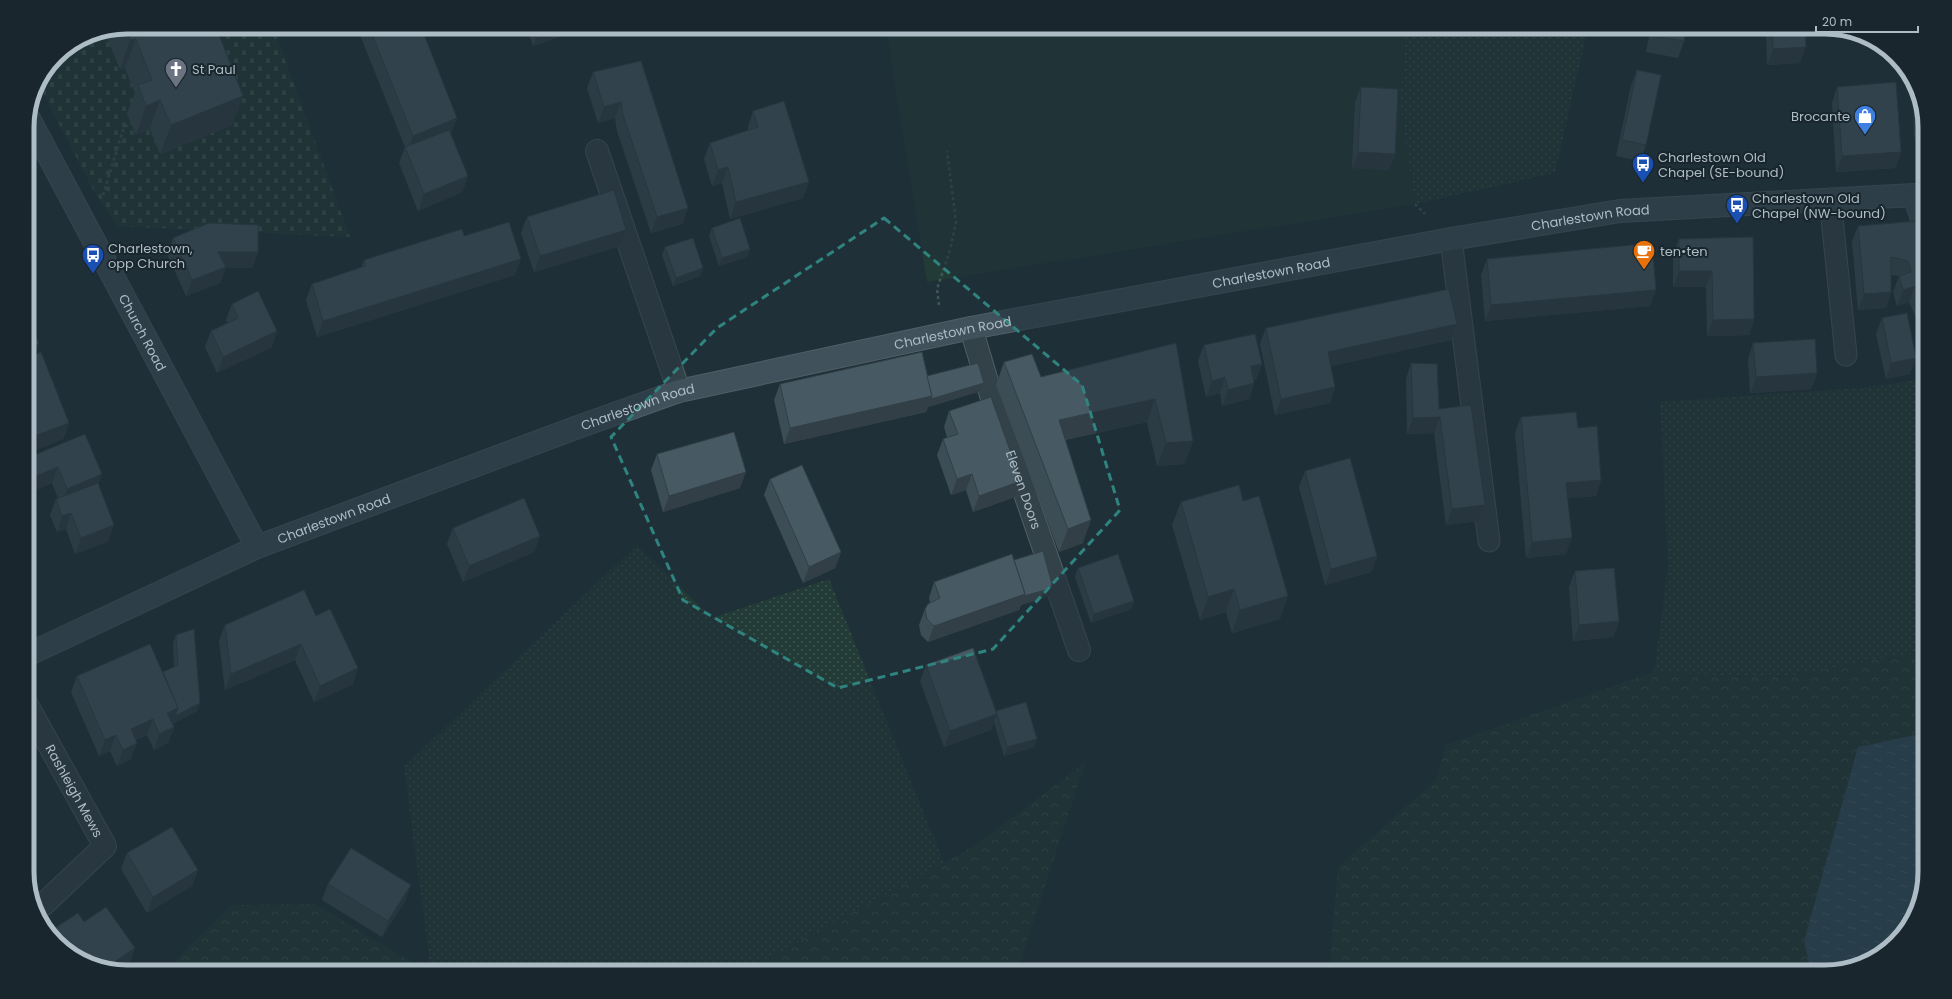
<svg xmlns="http://www.w3.org/2000/svg" width="1952" height="999" viewBox="0 0 1952 999" font-family="Poppins,sans-serif">
  <defs>
    <pattern id="grass-dots" width="8" height="8" patternUnits="userSpaceOnUse"><rect width="8" height="8" fill="#223b37"/><path d="M2 2h.1M6 6h.1" fill="none" stroke="#3f5552" stroke-width="1.8" stroke-linecap="round"/></pattern>
    <pattern id="forest-crowns" width="20" height="18" patternUnits="userSpaceOnUse"><rect width="20" height="18" fill="#223b37"/><path d="M2 6a3 3 0 1 1 6 0M12 15a3 3 0 1 1 6 0" fill="none" stroke="#3f5552"/></pattern>
    <pattern id="cemetery-stones" width="16" height="16" patternUnits="userSpaceOnUse"><rect width="16" height="16" fill="#223b37"/><path d="M2 7V4a2 2 0 0 1 4 0v3zM10 15v-3a2 2 0 0 1 4 0v3z" fill="#3f5552"/></pattern>
    <pattern id="water-ripples" width="26" height="14" patternUnits="userSpaceOnUse"><rect width="26" height="14" fill="#314e5e"/><path d="M2 4q2-2 4 0t4 0M15 11q2-2 4 0t4 0" fill="none" stroke="#4c6674"/></pattern>
  </defs>
  <rect width="100%" height="100%" fill="#1f3038"/>
  <!-- grass -->
  <g fill="url(#grass-dots)">
    <polygon points="1406,27 1588,27 1555,173 1415,204 1400,104"/>
    <polygon points="1925,379 1925,651 1776,678 1654,672 1668,567 1660,402 1862,388"/>
    <polygon points="637,545 712,618 829,579 944,863 743,972 431,972 404,767"/>
  </g>
  <!-- forest -->
  <g fill="url(#forest-crowns)">
    <polygon points="1925,651 1925,733 1858,747 1804,941 1811,972 1329,972 1338,867 1436,780 1446,745 1654,672 1776,678"/>
    <polygon points="1085,763 1017,972 743,972 973,847"/>
    <polygon points="315,904 428,972 164,972 232,905"/>
  </g>
  <!-- cemetery -->
  <polygon fill="url(#cemetery-stones)" points="127,27 273,27 350,237 117,226 94,191 38,84 56,56 89,35"/>
  <!-- park -->
  <polygon fill="#223b37" points="886,27 1406,27 1400,104 1415,204 927,282"/>
  <!-- water -->
  <polygon fill="url(#water-ripples)" points="1925,733 1925,872 1915,916 1880,955 1825,972 1811,972 1804,941 1858,747"/>
  <g fill="none" stroke-linecap="round" stroke-linejoin="round">
    <!-- lane casing -->
    <g stroke="#505f66" stroke-width="23">
      <g id="lane">
        <polyline points="1830,199 1846,355"/>
        <polyline points="1451,239 1489,541"/>
      </g>
    </g>
    <!-- street casing -->
    <g stroke="#505f66" stroke-width="24">
      <g id="street">
        <polyline points="597,151 679,391"/>
        <path id="s1" d="M971 328 991 395 1079 650"/>
        <path id="s2" d="M27 705 105 846 44 904"/>
      </g>
    </g>
    <!-- secondary casing -->
    <g stroke="#505f66" stroke-width="24">
      <g id="secondary">
        <path id="s3" d="M28 117 257 547"/>
        <path id="s4" d="M27 655 257 547 578 427 679 391 971 328 1451 239 1620 211 1914 195 1925 228"/>
      </g>
    </g>
    <!-- path -->
    <g stroke="#415855" stroke-width="2.5" stroke-dasharray="3 3" stroke-linecap="butt">
      <polyline points="98,33 103,37"/>
      <polyline points="103,195 124,127 131,124"/>
      <polyline points="1415,204 1425,214"/>
      <polyline points="939,305 937,289 950,250 956,222 947,151"/>
    </g>
    <!-- lane -->
    <use href="#lane" stroke="#334149" stroke-width="21"/>
    <!-- street -->
    <use href="#street" stroke="#334149" stroke-width="22"/>
    <!-- secondary -->
    <use href="#secondary" stroke="#41515c" stroke-width="22"/>
  </g>
  <!-- wall -->
  <g fill="#3d4d56">
    <polygon points="127,27 232,125 160,154 150,129 136,135 127,114 135,93 125,68 120,69 107,38 110,30"/>
    <polygon points="359,27 421,27 451,134 468,176 462,192 418,211 399,163 405,147 358,30"/>
    <polygon points="527,27 564,27 564,28 561,36 533,46"/>
    <polygon points="1651,27 1687,27 1684,41 1678,58 1646,52"/>
    <polygon points="1766,27 1805,27 1800,63 1767,65"/>
    <polygon points="641,61 688,208 682,224 651,233 617,131 615,118 598,123 587,88 593,72"/>
    <polygon points="1637,70 1646,145 1640,161 1616,156 1631,86"/>
    <polygon points="1913,85 1925,121 1914,138"/>
    <polygon points="1361,87 1395,154 1389,170 1352,168 1355,103"/>
    <polygon points="1837,87 1901,152 1895,168 1836,172 1832,103"/>
    <polygon points="753,111 803,198 730,219 722,183 712,186 704,159 710,143 748,130 748,127"/>
    <polygon points="527,217 620,246 534,272 521,233"/>
    <polygon points="1858,226 1925,241 1925,320 1918,322 1909,302 1897,306 1893,292 1899,276 1891,275 1891,292 1886,308 1858,310 1852,242"/>
    <polygon points="712,228 750,249 747,257 719,266 709,236"/>
    <polygon points="464,236 515,275 317,337 306,300 312,284 361,268 364,260"/>
    <polygon points="1753,237 1754,319 1749,335 1707,336 1706,287 1673,287 1673,255 1679,239"/>
    <polygon points="173,238 258,252 252,268 226,268 220,283 186,296 167,254"/>
    <polygon points="665,247 700,276 673,286 662,255"/>
    <polygon points="1487,259 1650,306 1485,321 1481,275"/>
    <polygon points="232,304 272,347 217,373 205,347 211,331 228,323 226,320"/>
    <polygon points="27,312 36,354 69,423 63,439 27,453"/>
    <polygon points="1882,318 1910,374 1886,379 1876,334"/>
    <polygon points="1457,324 1451,340 1331,366 1335,387 1330,403 1275,415 1260,344 1266,328"/>
    <polygon points="1176,343 1193,441 1184,464 1157,466 1147,422 1065,440 1083,543 1059,552 996,385 1004,362 1041,377"/>
    <polygon points="1753,343 1817,373 1811,389 1750,393 1748,359"/>
    <polygon points="1204,345 1262,364 1256,380 1254,380 1254,383 1249,399 1222,406 1220,393 1206,397 1198,361"/>
    <polygon points="1411,363 1439,409 1485,505 1479,521 1446,525 1434,433 1407,434 1406,379"/>
    <polygon points="927,376 984,383 981,391 928,407 926,412 784,444 774,400 780,384"/>
    <polygon points="949,411 1021,481 1015,497 973,512 966,490 951,495 937,455 943,439 947,437 944,427"/>
    <polygon points="1521,417 1578,428 1601,480 1596,496 1568,498 1566,554 1526,558 1515,433"/>
    <polygon points="657,454 740,488 663,512 651,470"/>
    <polygon points="27,458 102,474 98,483 108,541 75,554 66,529 57,532 50,515 56,499 58,498 52,483 27,493"/>
    <polygon points="1305,471 1377,556 1371,572 1325,585 1299,487"/>
    <polygon points="770,479 841,552 835,568 803,583 764,495"/>
    <polygon points="1181,502 1280,619 1232,633 1226,612 1200,620 1172,525"/>
    <polygon points="453,528 540,536 534,552 463,582 447,544"/>
    <polygon points="1014,560 1053,588 1050,596 1021,605 1019,610 928,642 921,635 919,625 925,609 930,603 929,598 934,582"/>
    <polygon points="1078,568 1134,601 1131,609 1091,623 1075,577"/>
    <polygon points="1575,571 1619,621 1613,637 1573,641 1569,587"/>
    <polygon points="316,616 353,684 314,702 295,660 225,690 219,641 225,625"/>
    <polygon points="176,635 197,711 172,724 174,727 168,743 154,750 147,735 136,740 131,759 117,766 110,751 99,756 71,692 77,676 163,672 174,667 173,643"/>
    <polygon points="926,665 1037,739 1034,747 1004,756 994,722 991,730 944,747 920,681"/>
    <polygon points="127,853 198,870 192,886 147,913 121,869"/>
    <polygon points="328,884 405,901 382,937 322,900"/>
    <polygon points="52,930 135,948 129,964 83,962 51,934"/>
  </g>
  <!-- shaded-wall -->
  <g fill="#323f46">
    <polygon points="564,28 561,36 533,46 536,38"/>
    <polygon points="136,39 125,68 120,69 130,40"/>
    <polygon points="1806,47 1800,63 1767,65 1773,49"/>
    <polygon points="243,96 232,125 160,154 171,125"/>
    <polygon points="160,100 150,129 136,135 146,106"/>
    <polygon points="621,102 615,118 598,123 604,107"/>
    <polygon points="457,118 451,134 407,152 413,136"/>
    <polygon points="1925,121 1925,137 1914,138 1920,122"/>
    <polygon points="1358,152 1395,154 1389,170 1352,168"/>
    <polygon points="1901,152 1895,168 1836,172 1842,156"/>
    <polygon points="728,167 722,183 712,186 718,170"/>
    <polygon points="468,176 462,192 418,211 424,194"/>
    <polygon points="809,182 803,198 730,219 736,202"/>
    <polygon points="688,208 682,224 651,233 657,217"/>
    <polygon points="626,230 620,246 534,272 540,256"/>
    <polygon points="750,249 747,257 719,266 722,258"/>
    <polygon points="218,252 258,252 252,268 226,268 220,283 186,296 192,280"/>
    <polygon points="521,259 515,275 317,337 323,321"/>
    <polygon points="703,268 700,276 673,286 676,278"/>
    <polygon points="1679,271 1712,271 1706,287 1673,287"/>
    <polygon points="1915,286 1909,302 1897,306 1903,290"/>
    <polygon points="1656,290 1650,306 1485,321 1491,305"/>
    <polygon points="1891,292 1886,308 1858,310 1864,294"/>
    <polygon points="1925,305 1925,320 1918,322 1923,306"/>
    <polygon points="1754,319 1749,335 1707,336 1713,320"/>
    <polygon points="1457,324 1451,340 1322,368 1328,352"/>
    <polygon points="277,331 272,347 217,373 223,357"/>
    <polygon points="39,344 34,360 27,362 27,349"/>
    <polygon points="1916,358 1910,374 1886,379 1891,363"/>
    <polygon points="1262,364 1256,380 1245,382 1251,366"/>
    <polygon points="1817,373 1811,389 1750,393 1756,377"/>
    <polygon points="1225,377 1220,393 1206,397 1212,381"/>
    <polygon points="984,383 981,391 928,407 926,412 784,444 790,428"/>
    <polygon points="1254,383 1249,399 1222,406 1228,390"/>
    <polygon points="1335,387 1330,403 1275,415 1281,399"/>
    <polygon points="1155,399 1147,422 1050,443 1059,420"/>
    <polygon points="1440,417 1434,433 1407,434 1413,418"/>
    <polygon points="69,423 63,439 27,453 32,437"/>
    <polygon points="1193,441 1184,464 1157,466 1166,443"/>
    <polygon points="58,467 52,483 27,493 27,480"/>
    <polygon points="746,472 740,488 663,512 669,496"/>
    <polygon points="102,474 96,490 61,505 67,489"/>
    <polygon points="972,474 966,490 951,495 957,479"/>
    <polygon points="1601,480 1596,496 1560,499 1566,483"/>
    <polygon points="1021,481 1015,497 973,512 979,496"/>
    <polygon points="1485,505 1479,521 1446,525 1452,509"/>
    <polygon points="71,513 66,529 57,532 62,516"/>
    <polygon points="1091,520 1083,543 1059,552 1068,529"/>
    <polygon points="114,525 108,541 75,554 81,538"/>
    <polygon points="540,536 534,552 463,582 469,566"/>
    <polygon points="1572,538 1566,554 1526,558 1532,542"/>
    <polygon points="841,552 835,568 803,583 809,567"/>
    <polygon points="1377,556 1371,572 1325,585 1331,569"/>
    <polygon points="1053,588 1050,596 1021,605 1019,610 928,642 934,626 1025,594"/>
    <polygon points="1234,589 1226,612 1200,620 1208,597"/>
    <polygon points="1288,596 1280,619 1232,633 1240,610"/>
    <polygon points="1134,601 1131,609 1091,623 1094,614"/>
    <polygon points="1619,621 1613,637 1573,641 1579,625"/>
    <polygon points="301,644 295,660 225,690 231,674"/>
    <polygon points="358,668 353,684 314,702 320,686"/>
    <polygon points="200,703 197,711 172,724 167,713 178,708"/>
    <polygon points="997,714 991,730 944,747 950,731"/>
    <polygon points="153,719 147,735 125,745 131,729"/>
    <polygon points="174,727 168,743 154,750 159,734"/>
    <polygon points="116,735 110,751 99,756 105,740"/>
    <polygon points="1037,739 1034,747 1004,756 1007,747"/>
    <polygon points="137,743 131,759 117,766 123,750"/>
    <polygon points="33,773 28,789 27,789 27,776"/>
    <polygon points="198,870 192,886 147,913 153,897"/>
    <polygon points="411,885 405,901 382,937 388,921"/>
    <polygon points="135,948 129,964 120,970 107,967"/>
  </g>
  <!-- building -->
  <g fill="#475a64" stroke="#323f46">
    <polygon points="125,27 216,27 243,96 171,125 160,100 146,106 138,85 152,80 136,39 130,40"/>
    <polygon points="369,27 421,27 457,118 413,136"/>
    <polygon points="532,27 564,27 564,28 536,38"/>
    <polygon points="1653,27 1687,27 1684,41 1652,36"/>
    <polygon points="1772,27 1805,27 1806,47 1773,49"/>
    <polygon points="641,61 688,208 657,217 623,115 621,102 604,107 593,72"/>
    <polygon points="1637,70 1661,75 1646,145 1622,140"/>
    <polygon points="1896,82 1901,152 1842,156 1837,87"/>
    <polygon points="1361,87 1398,89 1395,154 1358,152"/>
    <polygon points="784,101 809,182 736,202 728,167 718,170 710,143 758,127 753,111"/>
    <polygon points="1920,106 1925,121 1920,122"/>
    <polygon points="449,130 468,176 424,194 405,147"/>
    <polygon points="614,190 626,230 540,256 527,217"/>
    <polygon points="740,218 750,249 722,258 712,228"/>
    <polygon points="1918,221 1925,241 1925,305 1923,306 1915,286 1903,290 1899,276 1911,272 1908,261 1891,257 1891,292 1864,294 1858,226"/>
    <polygon points="509,222 521,259 323,321 312,284 365,266 364,260 462,229 464,236"/>
    <polygon points="209,223 258,225 258,252 218,252 226,267 192,280 173,238"/>
    <polygon points="1753,237 1754,319 1713,320 1712,271 1679,271 1679,239"/>
    <polygon points="693,238 703,268 676,278 665,247"/>
    <polygon points="1652,243 1656,290 1491,305 1487,259"/>
    <polygon points="1449,289 1457,324 1328,352 1335,387 1281,399 1266,328"/>
    <polygon points="258,291 277,331 223,357 211,331 238,318 232,304"/>
    <polygon points="27,312 39,344 27,349"/>
    <polygon points="1907,313 1916,358 1891,363 1882,318"/>
    <polygon points="1255,334 1262,364 1251,366 1254,383 1228,390 1225,377 1212,381 1204,345"/>
    <polygon points="1815,339 1817,373 1756,377 1753,343"/>
    <polygon points="1176,343 1193,441 1166,443 1155,399 1059,420 1091,520 1068,529 1004,362 1032,354 1041,377"/>
    <polygon points="41,352 69,423 32,437 27,424 27,358"/>
    <polygon points="922,352 932,396 790,428 780,384"/>
    <polygon points="978,363 984,383 931,399 932,396 927,376"/>
    <polygon points="1411,363 1437,364 1439,409 1471,405 1485,505 1452,509 1440,417 1413,418"/>
    <polygon points="991,397 1021,481 979,496 972,474 957,479 943,439 958,434 949,411"/>
    <polygon points="1576,412 1578,428 1597,426 1601,480 1566,483 1572,538 1532,542 1521,417"/>
    <polygon points="734,432 746,472 669,496 657,454"/>
    <polygon points="85,434 102,474 67,489 58,467 27,480 27,458"/>
    <polygon points="1350,458 1377,556 1331,569 1305,471"/>
    <polygon points="802,465 841,552 809,567 770,479"/>
    <polygon points="98,483 114,525 81,538 71,513 62,516 56,499"/>
    <polygon points="1239,485 1243,501 1259,496 1288,596 1240,610 1234,589 1208,597 1181,502"/>
    <polygon points="524,498 540,536 469,566 453,528"/>
    <polygon points="1043,551 1053,588 1024,596 1025,594 1014,560"/>
    <polygon points="1012,554 1025,594 934,626 927,619 925,609 928,604 940,598 934,582"/>
    <polygon points="1118,554 1134,601 1094,614 1078,568"/>
    <polygon points="1614,568 1619,621 1579,625 1575,571"/>
    <polygon points="304,590 316,616 330,609 358,668 320,686 301,644 231,674 225,625"/>
    <polygon points="194,629 200,703 175,716 178,708 163,672 178,665 176,635"/>
    <polygon points="150,644 178,708 167,713 174,727 159,734 153,719 131,729 137,743 123,750 116,735 105,740 77,676"/>
    <polygon points="973,648 997,714 950,731 926,665"/>
    <polygon points="1026,702 1037,739 1007,747 996,711"/>
    <polygon points="27,758 33,773 27,776"/>
    <polygon points="172,827 198,870 153,897 127,853"/>
    <polygon points="351,848 411,885 388,921 328,884"/>
    <polygon points="106,907 135,948 107,967 83,962 60,942 52,930 78,913 84,922"/>
  </g>
  <!-- marked area -->
  <path d="M0 0H1952V999H0ZM884 218 1082 385 1120 510 993 649 838 688 683 600 611 437 717 328Z" fill="#1f3038" fill-opacity=".55" fill-rule="evenodd"/>
  <path fill="none" stroke="#2f847f" stroke-width="3" stroke-dasharray="8 5" stroke-linejoin="round" d="M884 218 1082 385 1120 510 993 649 838 688 683 600 611 437 717 328Z"/>
  <!-- icons -->
  <defs>
    <g id="church-pin" transform="scale(1.15)"><path d="M0 17L-7.5 6A9.5 9.5 0 1 1 7.5 6Z" fill="#6b7280" stroke="#19262d"/><path d="M-1.2-6h2.4v3.5h3.3v2.4h-3.3V6h-2.4V-.1h-3.3v-2.4h3.3Z" fill="#fff"/></g>
    <g id="shop-pin" transform="scale(1.15)"><path d="M0 17L-7.5 6A9.5 9.5 0 1 1 7.5 6Z" fill="#3f7fe0" stroke="#19262d"/><path d="M-5-2.5h2.3a2.7 3.5 0 0 1 5.4 0H5L5.5 6h-11ZM-1.5-2.5h3a1.5 2.3 0 0 0-3 0Z" fill="#fff"/></g>
    <g id="bus-pin" transform="scale(1.15)"><path d="M0 17L-7.5 6A9.5 9.5 0 1 1 7.5 6Z" fill="#1a4fb4" stroke="#19262d"/><path d="M-5-6H5V4H4V6H2V4H-2V6H-4V4H-5ZM-3.5-4V0h7V-4ZM-3.5 1.2v1.5H-2V1.2ZM2 1.2v1.5H3.5V1.2Z" fill="#fff"/></g>
    <g id="cafe-pin" transform="scale(1.15)"><path d="M0 17L-7.5 6A9.5 9.5 0 1 1 7.5 6Z" fill="#e8710a" stroke="#19262d"/><path d="M-5.5-4.5H6V0H3Q3 3.5 0 3.5H-2.5Q-5.5 3.5-5.5 0ZM3-3.2v2h1.7v-2ZM-6 4.5H4V6H-6Z" fill="#fff"/></g>
  </defs>
  <g fill-rule="evenodd">
    <use href="#church-pin" x="176" y="69"/>
    <use href="#shop-pin" x="1865" y="116"/>
    <use href="#bus-pin" x="1643" y="164"/>
    <use href="#bus-pin" x="1737" y="205"/>
    <use href="#cafe-pin" x="1644" y="251"/>
    <use href="#bus-pin" x="93" y="255"/>
  </g>
  <g text-anchor="middle" stroke-width="4" stroke-linejoin="round" paint-order="stroke">
    <!-- poi labels -->
    <g font-size="13" fill="#adbcc5" stroke="#19262d" text-anchor="start">
      <text x="192" y="74">St Paul</text>
      <text x="1850" y="121" text-anchor="end">Brocante</text>
      <text x="1658" y="162">Charlestown Old<tspan x="1658" dy="15">Chapel (SE-bound)</tspan></text>
      <text x="1752" y="203">Charlestown Old<tspan x="1752" dy="15">Chapel (NW-bound)</tspan></text>
      <text x="108" y="253">Charlestown,<tspan x="108" dy="15">opp Church</tspan></text>
      <text x="1660" y="256">ten•ten</text>
    </g>
    <!-- street labels -->
    <g font-size="13" fill="#adbcc5" stroke="#19262d">
      <text dy="5" stroke="none"><textPath href="#s4" startOffset="1632">Charlestown Road</textPath></text>
      <text dy="5" stroke="none"><textPath href="#s4" startOffset="1308">Charlestown Road</textPath></text>
      <text dy="5" stroke="none"><textPath href="#s3" startOffset="244">Church Road</textPath></text>
      <text dy="5" stroke="none"><textPath href="#s4" startOffset="984">Charlestown Road</textPath></text>
      <text dy="5" stroke="none"><textPath href="#s4" startOffset="660">Charlestown Road</textPath></text>
      <text dy="5" stroke="none"><textPath href="#s1" startOffset="170">Eleven Doors</textPath></text>
      <text dy="5" stroke="none"><textPath href="#s4" startOffset="336">Charlestown Road</textPath></text>
      <text dy="5" stroke="none"><textPath href="#s2" startOffset="98">Rashleigh Mews</textPath></text>
    </g>
  </g>
  <!-- crop -->
  <path d="M0 0H1952V999H0ZM127 34H1825A93 93 0 0 1 1918 127V872A93 93 0 0 1 1825 965H127A93 93 0 0 1 34 872V127A93 93 0 0 1 127 34Z" fill="#19262d" fill-rule="evenodd"/>
  <path fill="none" stroke="#adbcc5" stroke-width="5" d="M127 34H1825A93 93 0 0 1 1918 127V872A93 93 0 0 1 1825 965H127A93 93 0 0 1 34 872V127A93 93 0 0 1 127 34Z"/>
  <!-- scale -->
  <path d="M1816 26v6h102v-6" fill="none" stroke="#adbcc5" stroke-width="2"/>
  <text x="1822" y="26" font-size="12" fill="#adbcc5" stroke="#19262d" stroke-width="3" paint-order="stroke">20 m</text>
</svg>
